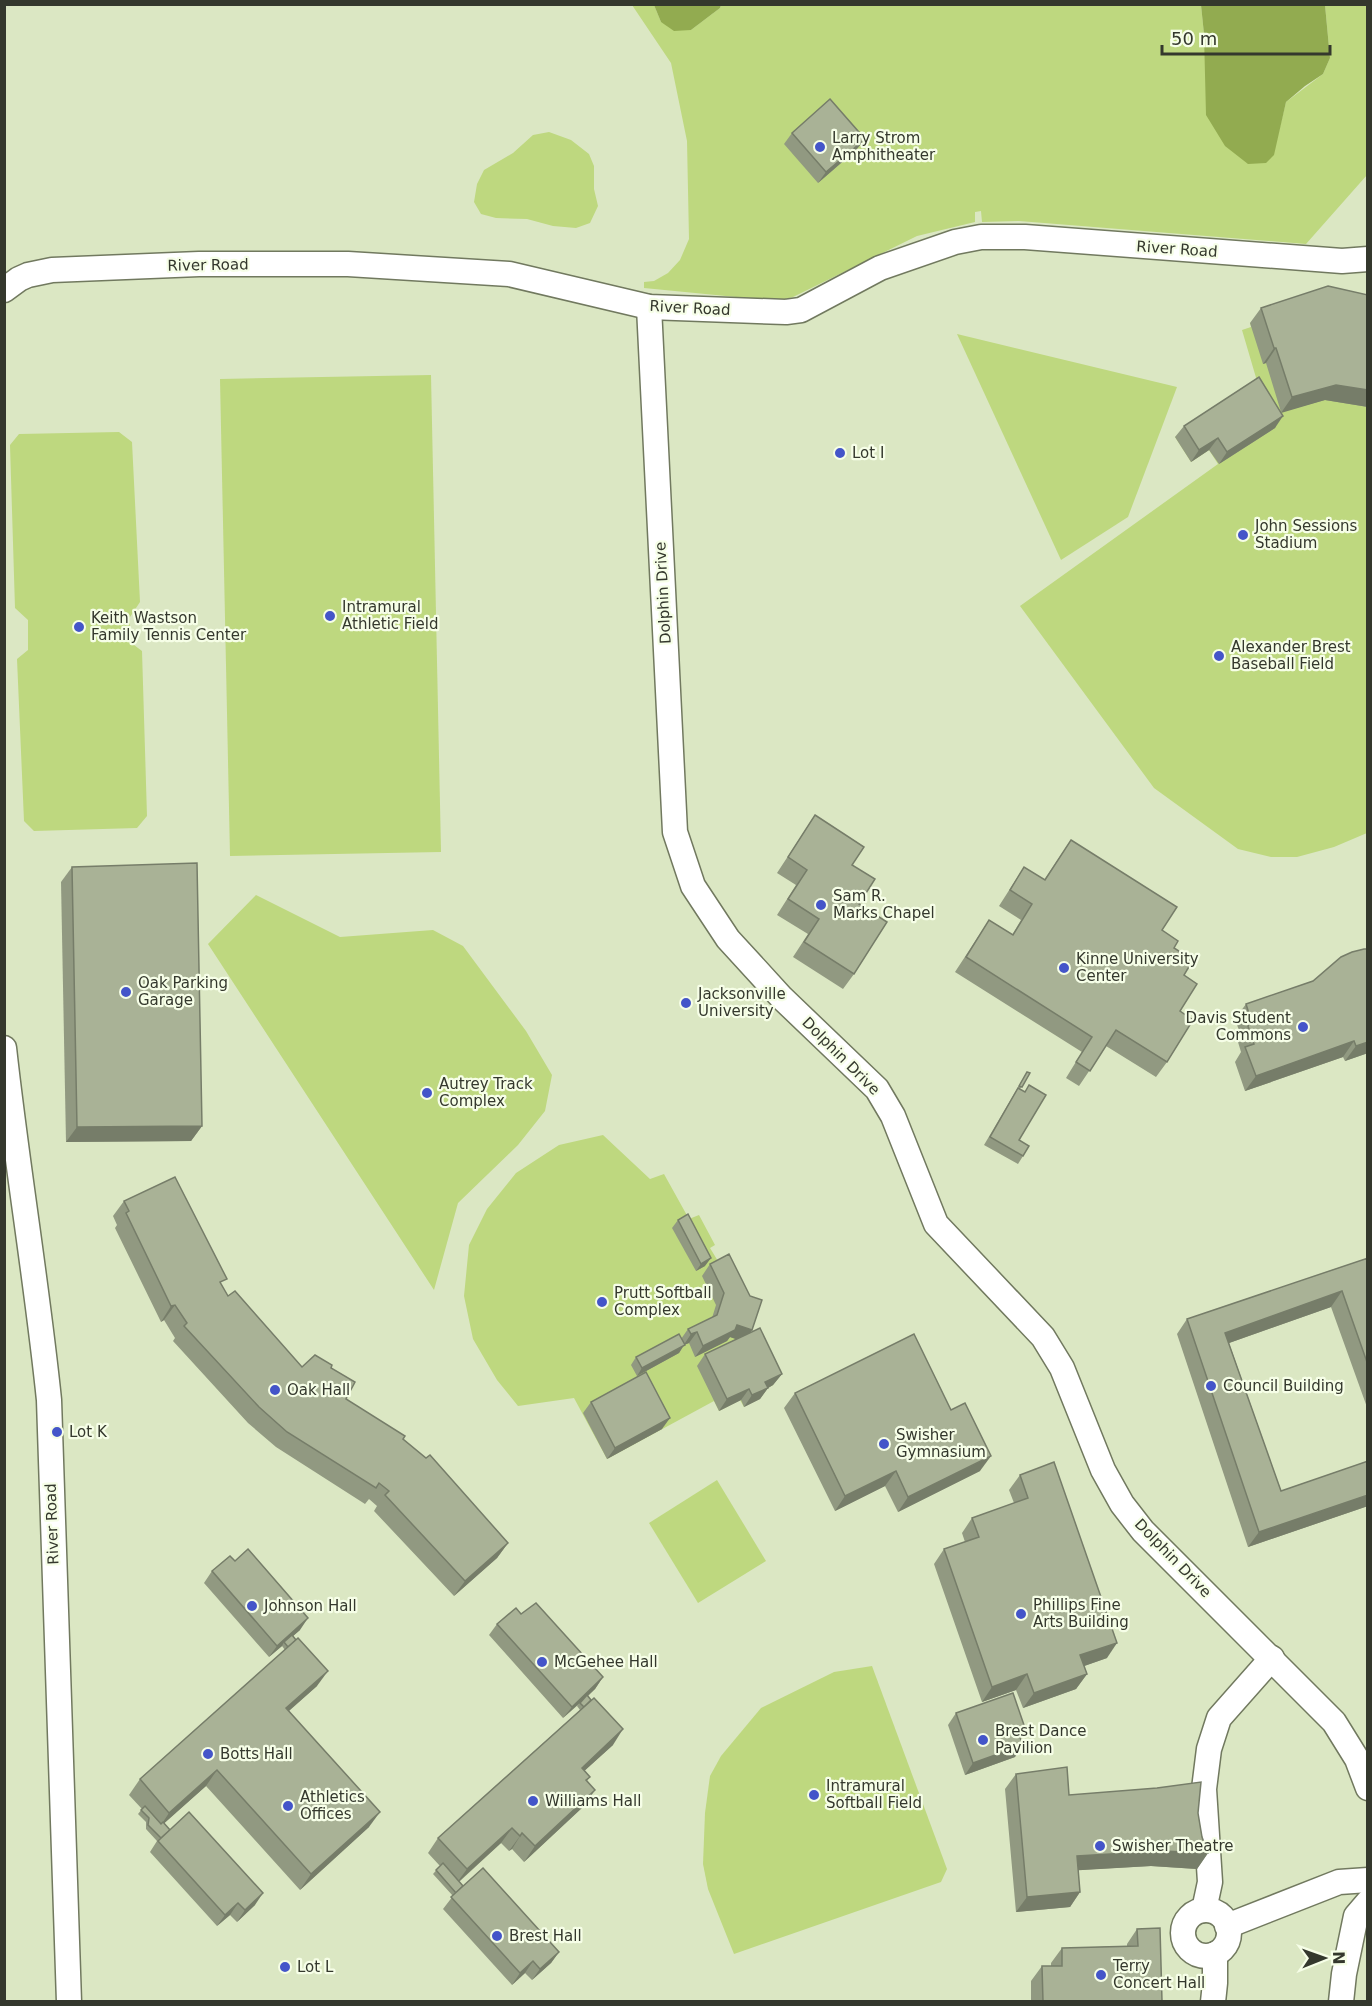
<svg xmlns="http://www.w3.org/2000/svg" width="1372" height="2006" viewBox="0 0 1372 2006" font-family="'DejaVu Sans',sans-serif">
  <rect width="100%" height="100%" fill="#e8f2d5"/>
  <!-- built -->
  <rect fill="#dbe7c3" x="5" y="5" width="1362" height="1996"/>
  <!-- green -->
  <g fill="#bed87f">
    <polygon points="632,5 654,5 661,22 691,30 720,8 721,5 1201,5 1204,34 1273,155 1286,102 1323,74 1330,58 1325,5 1367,5 1367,175 1306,244 1019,221 982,222 981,211 975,212 975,222 917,236 793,297 778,301 644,288 644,282 654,281 668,273 680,260 689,239 687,141 671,63"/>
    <polygon points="549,132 571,140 589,154 594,166 594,189 598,206 590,223 576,228 553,226 527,219 496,218 481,214 474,202 477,184 484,170 513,153 533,135"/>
    <polygon points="1317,302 1367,312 1367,833 1334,847 1297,857 1271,857 1238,849 1154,788 1020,606 1218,464 1209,450 1191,462 1175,437 1250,389 1257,381 1242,330 1251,327 1250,323"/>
    <polygon points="957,334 1177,387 1128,517 1061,560"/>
    <polygon points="431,375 441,852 230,856 220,379"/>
    <polygon points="119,432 132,442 140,602 130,617 130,642 142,651 147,816 137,828 34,831 24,821 17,659 28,650 28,620 15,608 10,445 19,434"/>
    <polygon points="256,895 340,937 433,930 463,946 526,1031 552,1075 545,1111 518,1145 458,1203 434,1290 208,944"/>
    <polygon points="603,1135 650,1179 664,1174 689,1219 699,1215 715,1245 710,1248 721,1266 746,1335 773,1385 757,1393 744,1407 740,1400 719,1411 714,1401 607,1459 574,1398 518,1406 497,1380 473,1339 464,1296 469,1245 487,1209 516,1173 559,1145"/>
    <polygon points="717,1480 766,1561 698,1603 649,1523"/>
    <polygon points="872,1666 947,1869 941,1882 734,1954 708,1889 703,1864 705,1813 710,1776 721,1756 761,1708 834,1672"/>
  </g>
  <!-- water -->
  <g fill="#92ab50">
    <polygon points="654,5 721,5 720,8 691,30 674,31 661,22"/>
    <polygon points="1201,5 1325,5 1330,58 1323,74 1305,86 1286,102 1274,155 1266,163 1248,164 1225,146 1206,115 1204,34"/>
  </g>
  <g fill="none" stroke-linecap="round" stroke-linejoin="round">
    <!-- minor casing -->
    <g stroke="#71795f" stroke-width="27">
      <g id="minor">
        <polyline points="4,290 19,279 28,275 52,270 199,264 348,264 509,274 649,307 786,312 801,310 880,268 955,242 981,237 1025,237 1342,261 1368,259"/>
        <polyline points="649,307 675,832 693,886 728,939 782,998 877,1089 893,1116 936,1224 1043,1337 1062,1368 1103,1470 1122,1504 1143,1531 1334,1722 1357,1759 1368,1788"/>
        <path d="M4 1048C17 1166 37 1283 49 1400L69 2002"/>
        <polyline points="1204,1910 1210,1882 1204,1789 1209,1749 1219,1718 1272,1658"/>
        <circle cx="1206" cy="1933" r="23"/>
        <polyline points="1227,1926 1339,1882 1368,1880"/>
        <polyline points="1213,2002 1215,1983 1215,1954"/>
        <polyline points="1341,2002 1344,1974 1356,1916 1368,1902"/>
      </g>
    </g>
    <!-- minor -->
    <use href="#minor" stroke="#fff" stroke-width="24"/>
  </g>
  <!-- wall -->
  <g fill="#919981">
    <polygon points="792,133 865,139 856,150 818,183 784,144"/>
    <polygon points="1368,295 1368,407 1325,400 1281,412 1275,428 1219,464 1209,450 1191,462 1175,437 1184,426 1281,412 1266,363 1263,364 1250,323 1261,308"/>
    <polygon points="815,815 852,865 859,904 854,974 843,989 793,957 808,934 777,915 796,885 777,873"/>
    <polygon points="1071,840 1162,930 1174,948 1184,975 1180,1011 1167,1062 1156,1077 1106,1046 1079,1086 1066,1078 1082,1052 955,972 989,920 1012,935 1021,920 999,906 1024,867 1044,880"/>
    <polygon points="72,867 202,1126 191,1141 66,1142 61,882"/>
    <polygon points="1368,949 1368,1053 1345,1061 1343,1057 1245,1091 1235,1062 1241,1052 1238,1042 1241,1036 1235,1019 1246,1004 1313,981"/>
    <polygon points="1027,1072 1030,1073 1020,1089 1025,1092 1029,1085 1019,1140 1023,1156 1018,1164 984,1145"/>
    <polygon points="124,1201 222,1286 228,1296 302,1367 331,1368 346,1399 403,1439 508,1543 497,1558 454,1596 374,1511 377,1506 369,1499 365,1504 276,1447 248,1423 173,1341 175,1338 164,1320 161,1322 115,1228 117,1225 113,1216"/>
    <polygon points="678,1220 705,1266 696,1271 672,1228"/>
    <polygon points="1368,1258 1368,1410 1331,1307 1229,1343 1281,1491 1368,1461 1368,1506 1248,1547 1177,1334 1187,1319"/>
    <polygon points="710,1264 752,1330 751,1332 782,1374 773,1385 768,1388 760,1399 744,1407 741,1400 719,1411 697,1366 705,1354 736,1339 730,1337 727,1341 695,1357 689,1343 684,1345 679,1353 637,1376 631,1365 636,1357 681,1339 688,1329 712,1318 716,1305 702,1276"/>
    <polygon points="795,1393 980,1471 898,1512 885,1486 835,1511 784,1408"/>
    <polygon points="591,1402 662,1429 607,1459 583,1413"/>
    <polygon points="1020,1475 1107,1658 1084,1666 1087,1674 1076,1689 1023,1708 1016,1690 982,1702 934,1564 944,1549 965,1542 962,1533 972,1518 1014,1503 1009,1490"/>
    <polygon points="212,1571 300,1630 293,1636 317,1686 289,1711 369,1827 300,1890 206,1786 164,1823 170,1830 255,1905 237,1922 230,1915 217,1926 150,1852 157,1841 146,1829 146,1822 138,1814 142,1809 129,1795 140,1779 285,1650 282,1646 269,1657 204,1583"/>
    <polygon points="521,1614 603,1677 595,1689 588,1696 613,1745 584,1771 590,1777 587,1781 584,1806 524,1862 512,1849 509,1851 501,1843 459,1882 463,1886 559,1952 551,1963 532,1980 525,1973 512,1985 443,1909 453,1896 433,1874 440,1866 428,1853 438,1838 580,1710 577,1706 579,1704 563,1718 489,1635 497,1624"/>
    <polygon points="956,1713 1019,1736 1015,1757 965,1775 948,1725"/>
    <polygon points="1016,1774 1069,1795 1198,1813 1202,1837 1208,1853 1197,1869 1151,1866 1078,1870 1080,1892 1070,1907 1016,1912 1005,1789"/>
    <polygon points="1137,1929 1162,2001 1031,2001 1031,1981 1042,1966 1051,1966 1051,1963 1062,1948 1127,1946 1127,1944"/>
  </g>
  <!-- shaded-wall -->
  <g fill="#767d69">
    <polygon points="865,139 856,150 818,183 826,172"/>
    <polygon points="1274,348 1276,348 1266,363 1263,364"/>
    <polygon points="1336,385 1368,390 1368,407 1325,400 1281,413 1292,397"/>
    <polygon points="1283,416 1275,428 1219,464 1227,452"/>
    <polygon points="1218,438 1209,450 1191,462 1199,450"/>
    <polygon points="1354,1041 1343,1057 1245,1091 1256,1076"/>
    <polygon points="1368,1042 1368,1053 1345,1061 1356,1046"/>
    <polygon points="202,1126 191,1141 66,1142 77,1127"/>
    <polygon points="711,1258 705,1266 696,1271 701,1264"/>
    <polygon points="1342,1291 1331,1307 1215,1348 1225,1333"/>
    <polygon points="175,1305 164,1320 161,1322 171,1306"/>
    <polygon points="737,1325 752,1330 744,1342 730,1337 727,1341 695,1357 703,1346"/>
    <polygon points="697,1332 689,1343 684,1345 679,1353 637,1376 642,1368 683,1346 691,1334"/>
    <polygon points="782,1374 773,1385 768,1388 760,1399 744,1407 752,1395 765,1382"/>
    <polygon points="749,1389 741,1400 719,1411 727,1399"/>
    <polygon points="670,1418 662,1429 607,1459 615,1448"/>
    <polygon points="991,1456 980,1471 898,1512 908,1497"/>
    <polygon points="896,1471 885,1486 835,1511 845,1496"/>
    <polygon points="1368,1495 1368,1506 1248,1547 1259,1532"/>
    <polygon points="508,1543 497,1558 454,1596 465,1581"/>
    <polygon points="308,1618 300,1630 285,1643 284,1642 282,1646 269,1657 277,1646"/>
    <polygon points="1117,1643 1107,1658 1070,1671 1080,1655"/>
    <polygon points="328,1671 317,1686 275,1723 286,1708"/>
    <polygon points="1027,1674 1016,1690 982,1702 992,1687"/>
    <polygon points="1087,1674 1076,1689 1023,1708 1034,1693"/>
    <polygon points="603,1677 595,1689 563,1718 572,1707"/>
    <polygon points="1025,1728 1017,1739 1017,1730"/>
    <polygon points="623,1729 613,1745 571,1783 582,1768"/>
    <polygon points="1023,1745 1015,1757 965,1775 973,1763"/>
    <polygon points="217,1770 206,1786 159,1828 169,1813"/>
    <polygon points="595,1790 584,1806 524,1862 535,1846"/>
    <polygon points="380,1812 369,1827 300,1890 311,1874"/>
    <polygon points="512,1828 501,1843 456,1884 467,1869"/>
    <polygon points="522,1833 512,1849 509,1851 520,1836"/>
    <polygon points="1162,1851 1208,1853 1197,1869 1151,1866 1066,1871 1077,1856"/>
    <polygon points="1080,1892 1070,1907 1016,1912 1027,1897"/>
    <polygon points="263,1893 255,1905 237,1922 245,1910"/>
    <polygon points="238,1903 230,1915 217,1926 225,1915"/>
    <polygon points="559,1952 551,1963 532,1980 540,1969"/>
    <polygon points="533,1961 525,1973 512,1985 520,1973"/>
  </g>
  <!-- building -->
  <g fill="#a9b296" stroke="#767d69" stroke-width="1.5">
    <polygon points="830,99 865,139 826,172 792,133"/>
    <polygon points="1328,286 1368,295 1368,390 1336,385 1292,397 1276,348 1274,348 1261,308"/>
    <polygon points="1259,377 1283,416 1227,452 1218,438 1199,450 1184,426"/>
    <polygon points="815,815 864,847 852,865 875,879 859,904 887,922 854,974 804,942 819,919 788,899 807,870 788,857"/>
    <polygon points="1071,840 1177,907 1162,930 1178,941 1174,948 1193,960 1184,975 1197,984 1180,1011 1193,1020 1167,1062 1116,1030 1090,1071 1076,1062 1092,1037 966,957 989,920 1013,935 1032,904 1010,890 1024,867 1045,880"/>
    <polygon points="197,863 202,1126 77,1127 72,867"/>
    <polygon points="1364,949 1368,949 1368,1042 1356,1046 1354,1041 1256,1076 1245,1047 1254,1044 1248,1026 1251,1020 1246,1004 1313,981 1341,957 1352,952"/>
    <polygon points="1027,1072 1030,1073 1022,1087 1019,1086"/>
    <polygon points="1029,1085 1046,1095 1019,1140 1029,1146 1023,1156 990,1137 1018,1088 1025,1092"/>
    <polygon points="175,1177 227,1279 220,1282 228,1296 235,1291 302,1367 315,1355 332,1365 331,1368 355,1382 346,1399 405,1436 403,1439 426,1458 430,1455 508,1543 465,1581 385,1495 389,1491 379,1483 376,1488 287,1432 259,1407 184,1326 187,1323 175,1305 171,1306 126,1213 129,1211 124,1201"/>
    <polygon points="688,1214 711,1258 701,1264 678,1220"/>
    <polygon points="729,1254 750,1296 762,1300 752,1330 737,1325 735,1330 703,1346 697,1332 691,1334 688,1329 717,1315 724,1293 710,1264"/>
    <polygon points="1368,1258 1368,1365 1342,1291 1225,1333 1281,1491 1368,1461 1368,1495 1259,1532 1187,1319"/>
    <polygon points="760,1328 782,1374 765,1382 768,1388 752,1395 749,1389 727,1399 705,1354"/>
    <polygon points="679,1334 685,1345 642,1368 636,1357"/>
    <polygon points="914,1334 951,1410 965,1403 991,1456 908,1497 896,1471 845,1496 795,1393"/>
    <polygon points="646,1372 670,1418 615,1448 591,1402"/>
    <polygon points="1054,1462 1117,1643 1080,1655 1087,1674 1034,1693 1027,1674 992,1687 944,1549 979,1537 972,1518 1028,1498 1020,1475"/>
    <polygon points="248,1549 308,1618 277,1646 212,1571 230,1556 235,1561"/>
    <polygon points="536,1603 603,1677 572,1707 497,1624 516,1608 521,1614"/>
    <polygon points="292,1635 296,1640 288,1647 284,1642"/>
    <polygon points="298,1638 328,1671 286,1708 380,1812 311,1874 217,1770 169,1813 140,1779"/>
    <polygon points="1013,1693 1025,1728 1017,1730 1023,1745 973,1763 956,1713"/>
    <polygon points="587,1695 591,1700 584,1707 580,1703"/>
    <polygon points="594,1698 623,1729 582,1768 590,1777 586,1780 595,1790 535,1846 522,1833 520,1836 512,1828 467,1869 438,1838"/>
    <polygon points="1067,1767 1069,1795 1157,1788 1201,1782 1198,1813 1202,1837 1208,1853 1162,1851 1077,1856 1080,1892 1027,1897 1016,1774"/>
    <polygon points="145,1806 161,1824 163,1822 170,1830 161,1838 148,1825 149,1818 141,1810"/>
    <polygon points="189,1812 263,1893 245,1910 238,1903 225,1915 158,1841"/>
    <polygon points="443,1863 463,1886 456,1893 436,1870"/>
    <polygon points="483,1868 559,1952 540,1969 533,1961 520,1973 451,1897"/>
    <polygon points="1160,1928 1162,2001 1043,2001 1042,1966 1062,1966 1062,1948 1138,1946 1137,1929"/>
  </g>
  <!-- markers -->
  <g fill="#4455c9" stroke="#f6fee7" stroke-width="2">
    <circle cx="820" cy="147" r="6"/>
    <circle cx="840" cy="453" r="6"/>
    <circle cx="1243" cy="535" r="6"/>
    <circle cx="330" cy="616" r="6"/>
    <circle cx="79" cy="627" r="6"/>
    <circle cx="1219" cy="656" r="6"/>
    <circle cx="821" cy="905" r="6"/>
    <circle cx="1064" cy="968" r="6"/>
    <circle cx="126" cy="992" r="6"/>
    <circle cx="686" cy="1003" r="6"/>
    <circle cx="1303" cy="1027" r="6"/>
    <circle cx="427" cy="1093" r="6"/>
    <circle cx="602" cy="1302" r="6"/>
    <circle cx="1211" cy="1386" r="6"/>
    <circle cx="275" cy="1390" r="6"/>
    <circle cx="57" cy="1432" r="6"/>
    <circle cx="884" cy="1444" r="6"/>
    <circle cx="252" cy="1606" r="6"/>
    <circle cx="1021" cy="1614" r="6"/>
    <circle cx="542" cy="1662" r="6"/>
    <circle cx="983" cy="1740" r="6"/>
    <circle cx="208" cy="1754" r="6"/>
    <circle cx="814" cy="1795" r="6"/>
    <circle cx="533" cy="1801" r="6"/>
    <circle cx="288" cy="1806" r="6"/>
    <circle cx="1100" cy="1846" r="6"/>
    <circle cx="497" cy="1936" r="6"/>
    <circle cx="285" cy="1967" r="6"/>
    <circle cx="1101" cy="1975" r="6"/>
  </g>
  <g text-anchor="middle" stroke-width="4.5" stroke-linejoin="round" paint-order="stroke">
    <!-- poi labels -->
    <g font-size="15" fill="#34382d" stroke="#f6fee7" text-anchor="start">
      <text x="832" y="143">Larry Strom<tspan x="832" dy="17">Amphitheater</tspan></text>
      <text x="852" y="458">Lot I</text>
      <text x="1255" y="531">John Sessions<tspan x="1255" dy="17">Stadium</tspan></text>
      <text x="342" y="612">Intramural<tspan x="342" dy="17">Athletic Field</tspan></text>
      <text x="91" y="623">Keith Wastson<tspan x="91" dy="17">Family Tennis Center</tspan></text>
      <text x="1231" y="652">Alexander Brest<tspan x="1231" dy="17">Baseball Field</tspan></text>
      <text x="833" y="901">Sam R.<tspan x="833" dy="17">Marks Chapel</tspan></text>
      <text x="1076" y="964">Kinne University<tspan x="1076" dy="17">Center</tspan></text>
      <text x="138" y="988">Oak Parking<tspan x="138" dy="17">Garage</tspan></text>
      <text x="698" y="999">Jacksonville<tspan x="698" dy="17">University</tspan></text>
      <text x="1291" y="1023" text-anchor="end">Davis Student<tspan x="1291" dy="17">Commons</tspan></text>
      <text x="439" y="1089">Autrey Track<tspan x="439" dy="17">Complex</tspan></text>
      <text x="614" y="1298">Prutt Softball<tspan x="614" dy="17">Complex</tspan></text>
      <text x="1223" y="1391">Council Building</text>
      <text x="287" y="1395">Oak Hall</text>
      <text x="69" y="1437">Lot K</text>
      <text x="896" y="1440">Swisher<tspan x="896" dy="17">Gymnasium</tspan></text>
      <text x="1033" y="1610">Phillips Fine<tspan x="1033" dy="17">Arts Building</tspan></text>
      <text x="264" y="1611">Johnson Hall</text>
      <text x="554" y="1667">McGehee Hall</text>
      <text x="995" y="1736">Brest Dance<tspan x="995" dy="17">Pavilion</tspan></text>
      <text x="220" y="1759">Botts Hall</text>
      <text x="826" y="1791">Intramural<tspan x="826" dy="17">Softball Field</tspan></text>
      <text x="300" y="1802">Athletics<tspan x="300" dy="17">Offices</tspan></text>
      <text x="545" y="1806">Williams Hall</text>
      <text x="1112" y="1851">Swisher Theatre</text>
      <text x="509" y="1941">Brest Hall</text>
      <text x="1113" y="1971">Terry<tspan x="1113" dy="17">Concert Hall</tspan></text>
      <text x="297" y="1972">Lot L</text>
    </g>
    <!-- street labels -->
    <g font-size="15" fill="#34382d" stroke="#f6fee7">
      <text transform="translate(1177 249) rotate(4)" y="5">River Road</text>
      <text transform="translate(208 265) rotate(-1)" y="5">River Road</text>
      <text transform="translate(690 308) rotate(3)" y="5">River Road</text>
      <text transform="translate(663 593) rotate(-93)" y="5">Dolphin Drive</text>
      <text transform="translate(841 1056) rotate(45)" y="5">Dolphin Drive</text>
      <text transform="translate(52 1524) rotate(-92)" y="5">River Road</text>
      <text transform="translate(1173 1558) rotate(46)" y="5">Dolphin Drive</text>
    </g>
  </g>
  <!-- border -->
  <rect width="1372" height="2006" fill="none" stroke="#34382d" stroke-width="12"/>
  <!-- north arrow -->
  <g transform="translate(1324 1958) rotate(89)" stroke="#f6fee7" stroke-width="4.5" paint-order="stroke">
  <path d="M0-4.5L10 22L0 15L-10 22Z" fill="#34382d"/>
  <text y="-9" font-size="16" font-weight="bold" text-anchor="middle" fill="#34382d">N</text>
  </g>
  <!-- scale -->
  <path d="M1162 45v9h168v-9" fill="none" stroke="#34382d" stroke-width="3"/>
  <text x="1171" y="45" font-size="18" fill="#34382d" stroke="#f6fee7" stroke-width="4.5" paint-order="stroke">50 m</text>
</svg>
